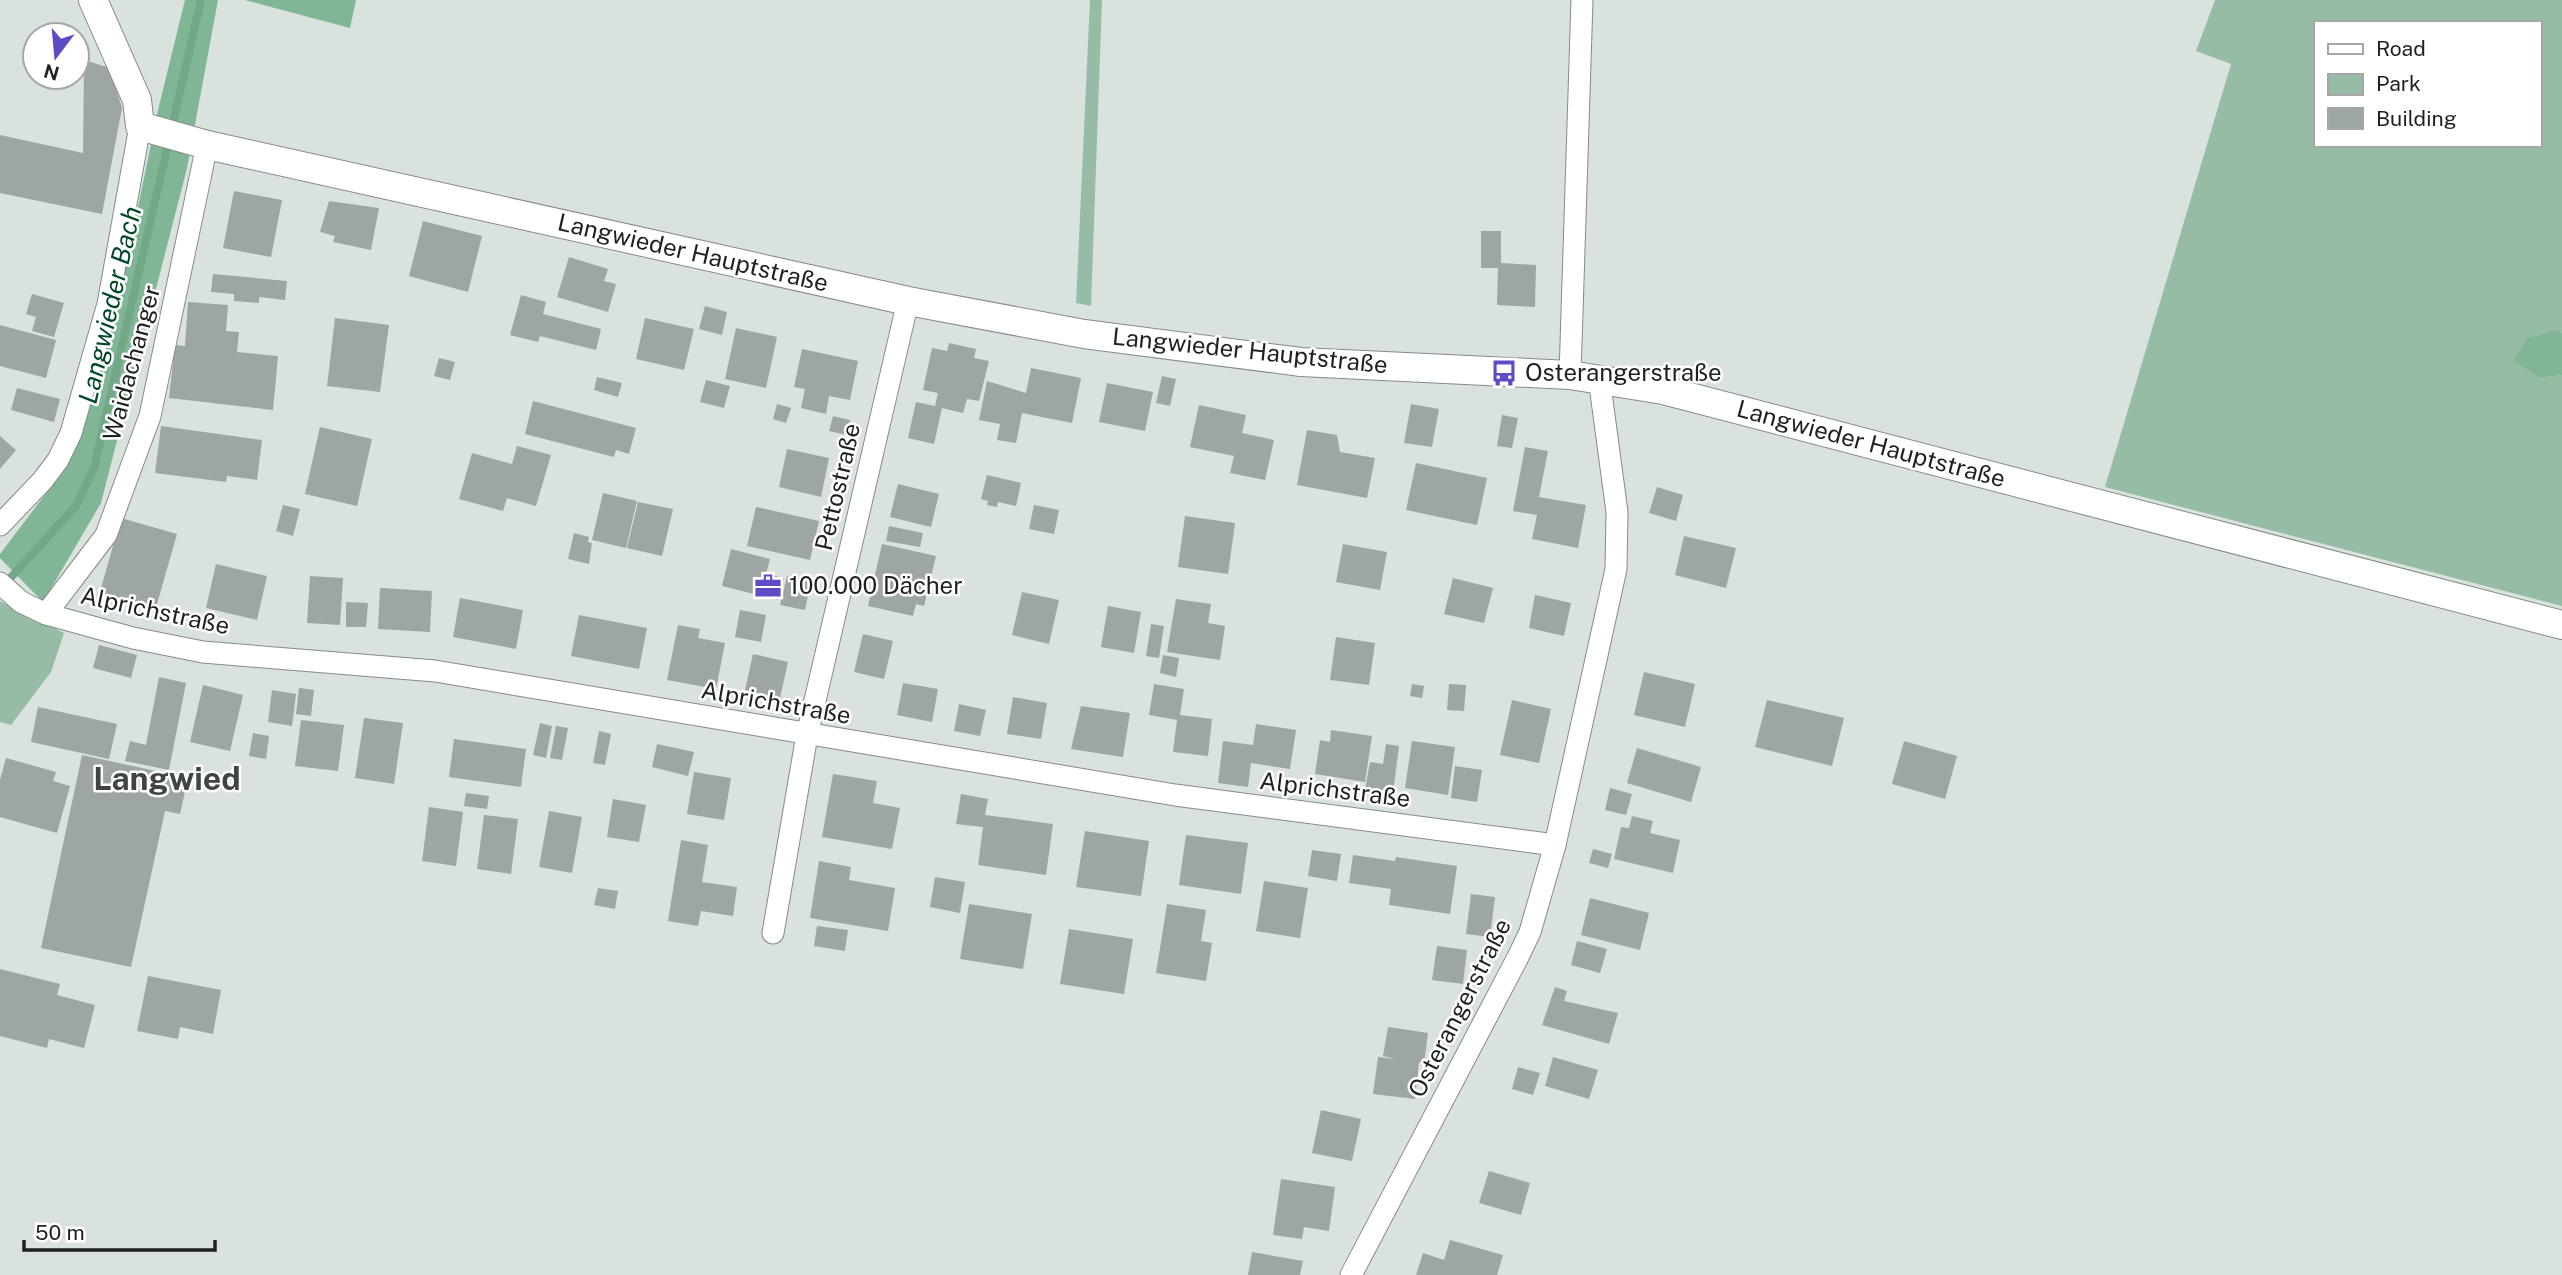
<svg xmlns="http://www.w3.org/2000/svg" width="2562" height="1275" viewBox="0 0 2562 1275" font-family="'Public Sans',sans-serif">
  <rect width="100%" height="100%" fill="#d9e2dc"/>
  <!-- green -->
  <g fill="#97bca5" fill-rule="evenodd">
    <polygon points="1090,0 1102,0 1091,306 1076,303"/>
    <path d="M2215 0H2562V333L2558 330 2540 378 2562 375V606L2105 487 2231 64 2196 51ZM2315 23H2539V145H2315Z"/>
    <polygon points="0,601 64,633 51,672 11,725 0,722"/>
  </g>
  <!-- forest -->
  <g fill="#80b695">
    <polygon points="185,0 218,0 187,168 101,503 43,602 0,558 0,554 57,479 88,414 121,290 158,110"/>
    <polygon points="245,0 356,0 350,28"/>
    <polygon points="2558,330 2562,333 2562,375 2540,378 2514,361 2527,338"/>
  </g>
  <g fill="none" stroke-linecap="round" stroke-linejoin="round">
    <!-- stream -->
    <polyline stroke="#72a887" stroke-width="8" points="3,586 76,506 94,468 201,0"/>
  </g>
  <!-- building -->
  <g fill="#9da6a0">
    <polygon points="84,60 110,68 122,108 102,214 0,193 0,135 83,153"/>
    <polygon points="234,191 282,200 271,257 223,248"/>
    <polygon points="329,201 379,208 371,250 333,242 335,236 320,232"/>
    <polygon points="423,221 482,236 468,292 409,276"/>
    <polygon points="1481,231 1501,231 1501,263 1536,265 1535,307 1497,305 1498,268 1481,268"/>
    <polygon points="569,257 608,269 604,281 616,284 608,312 557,297"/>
    <polygon points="213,274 287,281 285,300 259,297 259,303 234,301 234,294 211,292"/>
    <polygon points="32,294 64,303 54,337 32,331 36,317 26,314"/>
    <polygon points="521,295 546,302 543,314 601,329 596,350 540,336 538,342 510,335"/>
    <polygon points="188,302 228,305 226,331 239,332 237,352 278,356 273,410 169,398 175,345 185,346"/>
    <polygon points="705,306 727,312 722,335 699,329"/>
    <polygon points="335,318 389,325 380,392 327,386"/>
    <polygon points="645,318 694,329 684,370 636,359"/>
    <polygon points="0,325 56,340 46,378 0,366"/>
    <polygon points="736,328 777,337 766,388 725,379"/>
    <polygon points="949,343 976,349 974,358 989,361 979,401 967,399 963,413 942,408 934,444 908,438 916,402 935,406 938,393 923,390 932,348 947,351"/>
    <polygon points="802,349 858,361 850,400 829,396 826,414 801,408 805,389 794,387"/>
    <polygon points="439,358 455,362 450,380 434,376"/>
    <polygon points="1031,368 1081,378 1072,423 1022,413 1016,443 997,440 1000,424 979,420 987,381 1026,393"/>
    <polygon points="1162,376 1176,379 1170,406 1156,403"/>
    <polygon points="597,377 622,383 618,397 594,390"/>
    <polygon points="706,380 730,386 724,408 700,402"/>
    <polygon points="1107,383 1153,392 1145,431 1099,422"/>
    <polygon points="17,388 60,399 54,422 11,410"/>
    <polygon points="533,401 636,428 629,454 616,450 614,457 525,434"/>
    <polygon points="777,404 791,408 786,423 773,419"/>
    <polygon points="1411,404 1439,409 1432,447 1404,443"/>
    <polygon points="1199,405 1246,415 1242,433 1274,440 1265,480 1230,473 1234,456 1190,447"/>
    <polygon points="1502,415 1518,418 1512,448 1497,446"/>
    <polygon points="833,416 850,420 847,435 829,431"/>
    <polygon points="161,426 262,440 257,480 227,476 226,482 155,473"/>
    <polygon points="320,427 372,439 357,506 305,494"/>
    <polygon points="1307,430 1337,435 1340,452 1375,458 1367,498 1297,485"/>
    <polygon points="0,436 16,450 0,469"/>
    <polygon points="517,446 551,455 536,506 507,498 503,511 459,499 472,453 512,464"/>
    <polygon points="1525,447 1548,451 1539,497 1586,505 1578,548 1532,539 1537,515 1513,511"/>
    <polygon points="787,449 829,458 821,497 779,487"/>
    <polygon points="1416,463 1487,478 1477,525 1406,510"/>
    <polygon points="987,475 1021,483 1016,506 998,502 997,507 987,505 988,501 981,499"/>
    <polygon points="898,484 939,494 931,527 890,517"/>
    <polygon points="1657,487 1683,495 1676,521 1649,513"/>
    <polygon points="603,493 637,501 626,548 592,540"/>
    <polygon points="638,502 673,509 662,556 627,548"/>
    <polygon points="283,505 300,509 293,536 276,531"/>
    <polygon points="1034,505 1059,510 1054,534 1029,529"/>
    <polygon points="756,507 819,521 810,560 747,546"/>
    <polygon points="1185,516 1235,523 1228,574 1178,567"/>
    <polygon points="121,518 177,534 155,611 99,595"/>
    <polygon points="889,526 923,533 920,547 886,541"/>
    <polygon points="574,533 589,537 588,542 592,543 589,564 568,559"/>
    <polygon points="1684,536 1736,548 1726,588 1675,575"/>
    <polygon points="882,544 936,556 924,606 916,604 913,616 868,606"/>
    <polygon points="1343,544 1387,552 1380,590 1336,582"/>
    <polygon points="731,549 770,559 766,574 784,578 778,600 722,586"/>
    <polygon points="216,564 267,576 257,620 206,608"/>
    <polygon points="310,576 343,578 340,625 307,623"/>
    <polygon points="787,576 811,581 805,610 780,605"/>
    <polygon points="1453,578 1493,588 1484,623 1444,614"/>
    <polygon points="380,588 432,591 430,632 378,629"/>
    <polygon points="1022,592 1059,600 1049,644 1012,635"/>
    <polygon points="1535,595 1571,603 1564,636 1529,628"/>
    <polygon points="460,598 523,610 516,649 453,637"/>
    <polygon points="1176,599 1211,604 1208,623 1225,626 1220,660 1167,652"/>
    <polygon points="346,602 368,603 366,627 346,627"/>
    <polygon points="1108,606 1141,612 1134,653 1101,647"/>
    <polygon points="740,610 766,615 761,642 735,637"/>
    <polygon points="579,615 647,628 639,669 571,656"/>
    <polygon points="1151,624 1164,626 1159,658 1146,656"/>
    <polygon points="678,625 700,629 698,638 725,643 716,689 667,680"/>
    <polygon points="863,634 893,641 884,679 854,672"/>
    <polygon points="1336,637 1375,643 1369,685 1330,680"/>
    <polygon points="99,645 137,655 131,678 93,668"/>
    <polygon points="753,654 788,662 780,698 745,690"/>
    <polygon points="1163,655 1179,658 1176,677 1160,673"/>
    <polygon points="1644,672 1695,684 1685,727 1634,715"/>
    <polygon points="159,677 186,683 169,770 125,761 130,741 146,745"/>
    <polygon points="903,683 938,689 932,722 897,715"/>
    <polygon points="1154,684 1184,689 1180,715 1212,719 1208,756 1173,752 1177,720 1149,715"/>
    <polygon points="1412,684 1424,686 1422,698 1410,696"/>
    <polygon points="1449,684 1466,685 1464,711 1447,710"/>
    <polygon points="203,685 243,695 230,751 190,742"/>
    <polygon points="299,688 314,690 311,716 296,714"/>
    <polygon points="272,690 296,694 292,726 268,722"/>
    <polygon points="1013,697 1047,703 1041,739 1007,734"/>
    <polygon points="1512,700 1551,709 1539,763 1500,755"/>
    <polygon points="1767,700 1844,718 1832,766 1755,747"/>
    <polygon points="959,704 986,710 980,736 954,731"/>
    <polygon points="1081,706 1130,713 1123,757 1071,749"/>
    <polygon points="38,707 117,724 109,759 31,742"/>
    <polygon points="364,718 403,723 394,784 355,778"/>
    <polygon points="301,720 344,725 338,771 295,766"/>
    <polygon points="540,723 552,726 546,758 533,755"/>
    <polygon points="1256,724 1296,730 1290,769 1251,763 1248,787 1218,783 1223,741 1253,745"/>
    <polygon points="556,726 568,728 562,760 550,758"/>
    <polygon points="1331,730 1372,736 1365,782 1315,774 1320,740 1330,742"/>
    <polygon points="599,731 611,734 605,765 593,763"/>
    <polygon points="253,733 269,736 266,759 249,756"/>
    <polygon points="454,739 526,749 521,787 449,777"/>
    <polygon points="1412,741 1455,747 1448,795 1405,788"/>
    <polygon points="1904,741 1957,756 1945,799 1892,784"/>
    <polygon points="657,744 694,752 688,776 652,767"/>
    <polygon points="1386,744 1399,746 1393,793 1365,789 1370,762 1383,764"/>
    <polygon points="1637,748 1701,767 1691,802 1627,783"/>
    <polygon points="82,755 188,778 180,814 165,811 131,967 41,948"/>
    <polygon points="6,758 56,772 53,781 70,786 57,833 0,817 0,780"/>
    <polygon points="1455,766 1482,770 1477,802 1451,798"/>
    <polygon points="694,772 731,778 724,820 687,814"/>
    <polygon points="833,774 877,781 873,803 900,808 892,849 822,837"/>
    <polygon points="1610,788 1632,794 1626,815 1605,810"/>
    <polygon points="466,793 489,796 487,809 464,806"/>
    <polygon points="961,794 988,799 985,815 1053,824 1046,875 978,865 983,827 956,824"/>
    <polygon points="613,799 646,805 639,842 607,837"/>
    <polygon points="429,807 463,812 456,866 422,861"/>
    <polygon points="549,811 582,817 572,873 539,867"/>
    <polygon points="484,815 518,819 511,874 477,869"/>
    <polygon points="1632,816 1653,821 1650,833 1680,840 1673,873 1614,859 1621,827 1629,828"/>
    <polygon points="1085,831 1149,841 1141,896 1076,887"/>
    <polygon points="1186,835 1248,843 1241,894 1179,885"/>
    <polygon points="681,840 708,845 702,882 737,887 733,916 701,911 698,926 668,921"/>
    <polygon points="1593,849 1612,854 1608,868 1589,863"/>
    <polygon points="1312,850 1341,854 1337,881 1308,876"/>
    <polygon points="1353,855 1395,861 1396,857 1457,866 1450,914 1389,905 1391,889 1349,883"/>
    <polygon points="819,861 851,867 849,880 895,888 888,931 810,918"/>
    <polygon points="935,877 965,882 960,913 930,907"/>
    <polygon points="1264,881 1308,888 1300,938 1256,931"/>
    <polygon points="598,888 618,891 615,909 594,905"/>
    <polygon points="1471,894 1495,897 1490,937 1466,934"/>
    <polygon points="1590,898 1649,913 1640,950 1581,935"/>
    <polygon points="969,904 1032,914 1023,969 960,959"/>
    <polygon points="1167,904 1206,910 1201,941 1212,943 1206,981 1156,973"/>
    <polygon points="817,926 848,930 845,951 814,946"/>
    <polygon points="1069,929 1133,939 1124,994 1060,984"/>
    <polygon points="1577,941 1607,949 1600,973 1571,965"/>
    <polygon points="1437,946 1467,950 1463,984 1432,980"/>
    <polygon points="0,969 60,984 57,995 95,1005 84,1048 49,1039 47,1048 0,1036"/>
    <polygon points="148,976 221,990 213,1034 180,1027 178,1039 137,1031"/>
    <polygon points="1555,987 1567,991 1564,1001 1618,1013 1609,1044 1542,1025"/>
    <polygon points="1388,1027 1428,1033 1424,1063 1419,1062 1415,1099 1373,1094 1378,1057 1395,1059 1383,1056"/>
    <polygon points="1553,1057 1598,1070 1589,1099 1545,1086"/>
    <polygon points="1518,1067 1540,1073 1533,1095 1512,1089"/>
    <polygon points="1321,1110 1361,1119 1352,1161 1312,1153"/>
    <polygon points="1489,1171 1530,1183 1521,1215 1479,1203"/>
    <polygon points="1281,1179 1335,1187 1329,1231 1304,1227 1302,1239 1273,1235"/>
    <polygon points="1450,1240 1503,1255 1497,1275 1416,1275 1423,1253 1444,1260"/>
    <polygon points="1252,1252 1303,1261 1300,1275 1248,1275"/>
  </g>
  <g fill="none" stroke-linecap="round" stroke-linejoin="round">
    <!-- street casing -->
    <g stroke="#848c87" stroke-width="23">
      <g id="street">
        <polyline points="1570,375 1582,0"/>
        <polyline points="0,525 43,480 58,460 71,433 108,304 140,126"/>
        <polyline points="0,583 21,602 46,614 133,638 203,652 435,671 1175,795 1555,845"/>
        <polyline points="46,614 106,535 150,416 207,145"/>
        <polyline points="773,933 807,735 908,301"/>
        <polyline points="1351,1275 1517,959 1530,932 1555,845 1616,569 1617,512 1599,378"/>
      </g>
    </g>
    <!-- secondary casing -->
    <g stroke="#848c87" stroke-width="30">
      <polyline id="secondary" points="93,0 137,100 140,126 207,145 908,301 1084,334 1301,362 1570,375 1663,390 2562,625"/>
    </g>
    <!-- street -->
    <use href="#street" stroke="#fff" stroke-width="21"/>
    <!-- secondary -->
    <use href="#secondary" stroke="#fff" stroke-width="28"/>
  </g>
  <!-- icons -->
  <defs>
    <g id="bus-bare" transform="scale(2.1)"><path d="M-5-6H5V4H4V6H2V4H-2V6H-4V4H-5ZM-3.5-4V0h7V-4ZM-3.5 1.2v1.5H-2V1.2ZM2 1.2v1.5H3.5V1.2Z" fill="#5c4dc5" stroke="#fff" stroke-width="2.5" paint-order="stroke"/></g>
    <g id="office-bare" transform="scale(2.1)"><path d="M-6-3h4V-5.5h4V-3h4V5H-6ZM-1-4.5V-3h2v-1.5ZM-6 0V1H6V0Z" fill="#5c4dc5" stroke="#fff" stroke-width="2.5" paint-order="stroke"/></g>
  </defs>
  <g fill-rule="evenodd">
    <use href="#bus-bare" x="1504" y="373"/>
    <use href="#office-bare" x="768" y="586"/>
  </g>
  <g text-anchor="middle" stroke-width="5" stroke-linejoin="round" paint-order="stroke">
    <!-- street labels -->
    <g font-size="24" fill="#1e211f" stroke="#fff">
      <text transform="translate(693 253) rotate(13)" y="8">Langwieder Hauptstraße</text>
      <text transform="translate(1250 351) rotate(6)" y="8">Langwieder Hauptstraße</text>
      <text transform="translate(132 363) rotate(-75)" y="8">Waidachanger</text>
      <text transform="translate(1871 444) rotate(15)" y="8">Langwieder Hauptstraße</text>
      <text transform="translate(838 487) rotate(-77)" y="8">Pettostraße</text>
      <text transform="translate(155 611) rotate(12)" y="8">Alprichstraße</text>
      <text transform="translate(776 703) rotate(10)" y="8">Alprichstraße</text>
      <text transform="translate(1335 790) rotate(7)" y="8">Alprichstraße</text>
      <text transform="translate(1460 1008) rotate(-63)" y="8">Osterangerstraße</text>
    </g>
    <!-- poi labels -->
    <g font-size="24" fill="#1e211f" stroke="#fff" text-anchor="start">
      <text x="1525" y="381">Osterangerstraße</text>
      <text x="789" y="594">100.000 Dächer</text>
    </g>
    <!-- water labels -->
    <g font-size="26" font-style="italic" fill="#004728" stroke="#fff">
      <text transform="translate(110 305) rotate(-77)" y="9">Langwieder Bach</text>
    </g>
    <!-- district labels -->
    <g font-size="32" font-weight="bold" fill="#3f4642" stroke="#fff">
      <text x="167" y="790">Langwied</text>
    </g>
  </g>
  <!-- legend -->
  <rect x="2314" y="21" width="228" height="126" fill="#ffffff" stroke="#a5a6a5" stroke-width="2"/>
  <rect x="2328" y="44" width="35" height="10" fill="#ffffff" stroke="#a5a6a5" stroke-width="2"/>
  <text x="2376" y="56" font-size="21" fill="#1e211f">Road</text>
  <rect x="2328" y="74" width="35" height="21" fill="#97bca5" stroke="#a5a6a5" stroke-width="2"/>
  <text x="2376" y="91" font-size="21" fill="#1e211f">Park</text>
  <rect x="2328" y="108" width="35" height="21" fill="#9da6a0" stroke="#a5a6a5" stroke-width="2"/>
  <text x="2376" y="126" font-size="21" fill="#1e211f">Building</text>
  <!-- north arrow -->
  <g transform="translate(56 56) rotate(196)"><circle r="33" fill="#ffffff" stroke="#a5a6a5" stroke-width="2"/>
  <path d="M0-5L12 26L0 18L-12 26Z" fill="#5c4dc5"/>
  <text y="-10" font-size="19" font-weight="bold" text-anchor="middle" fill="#1e211f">N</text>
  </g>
  <!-- scale -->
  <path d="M24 1240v10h191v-10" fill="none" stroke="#1e211f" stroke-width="3.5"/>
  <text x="35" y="1240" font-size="21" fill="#1e211f" stroke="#ffffff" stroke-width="5" paint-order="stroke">50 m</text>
</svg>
